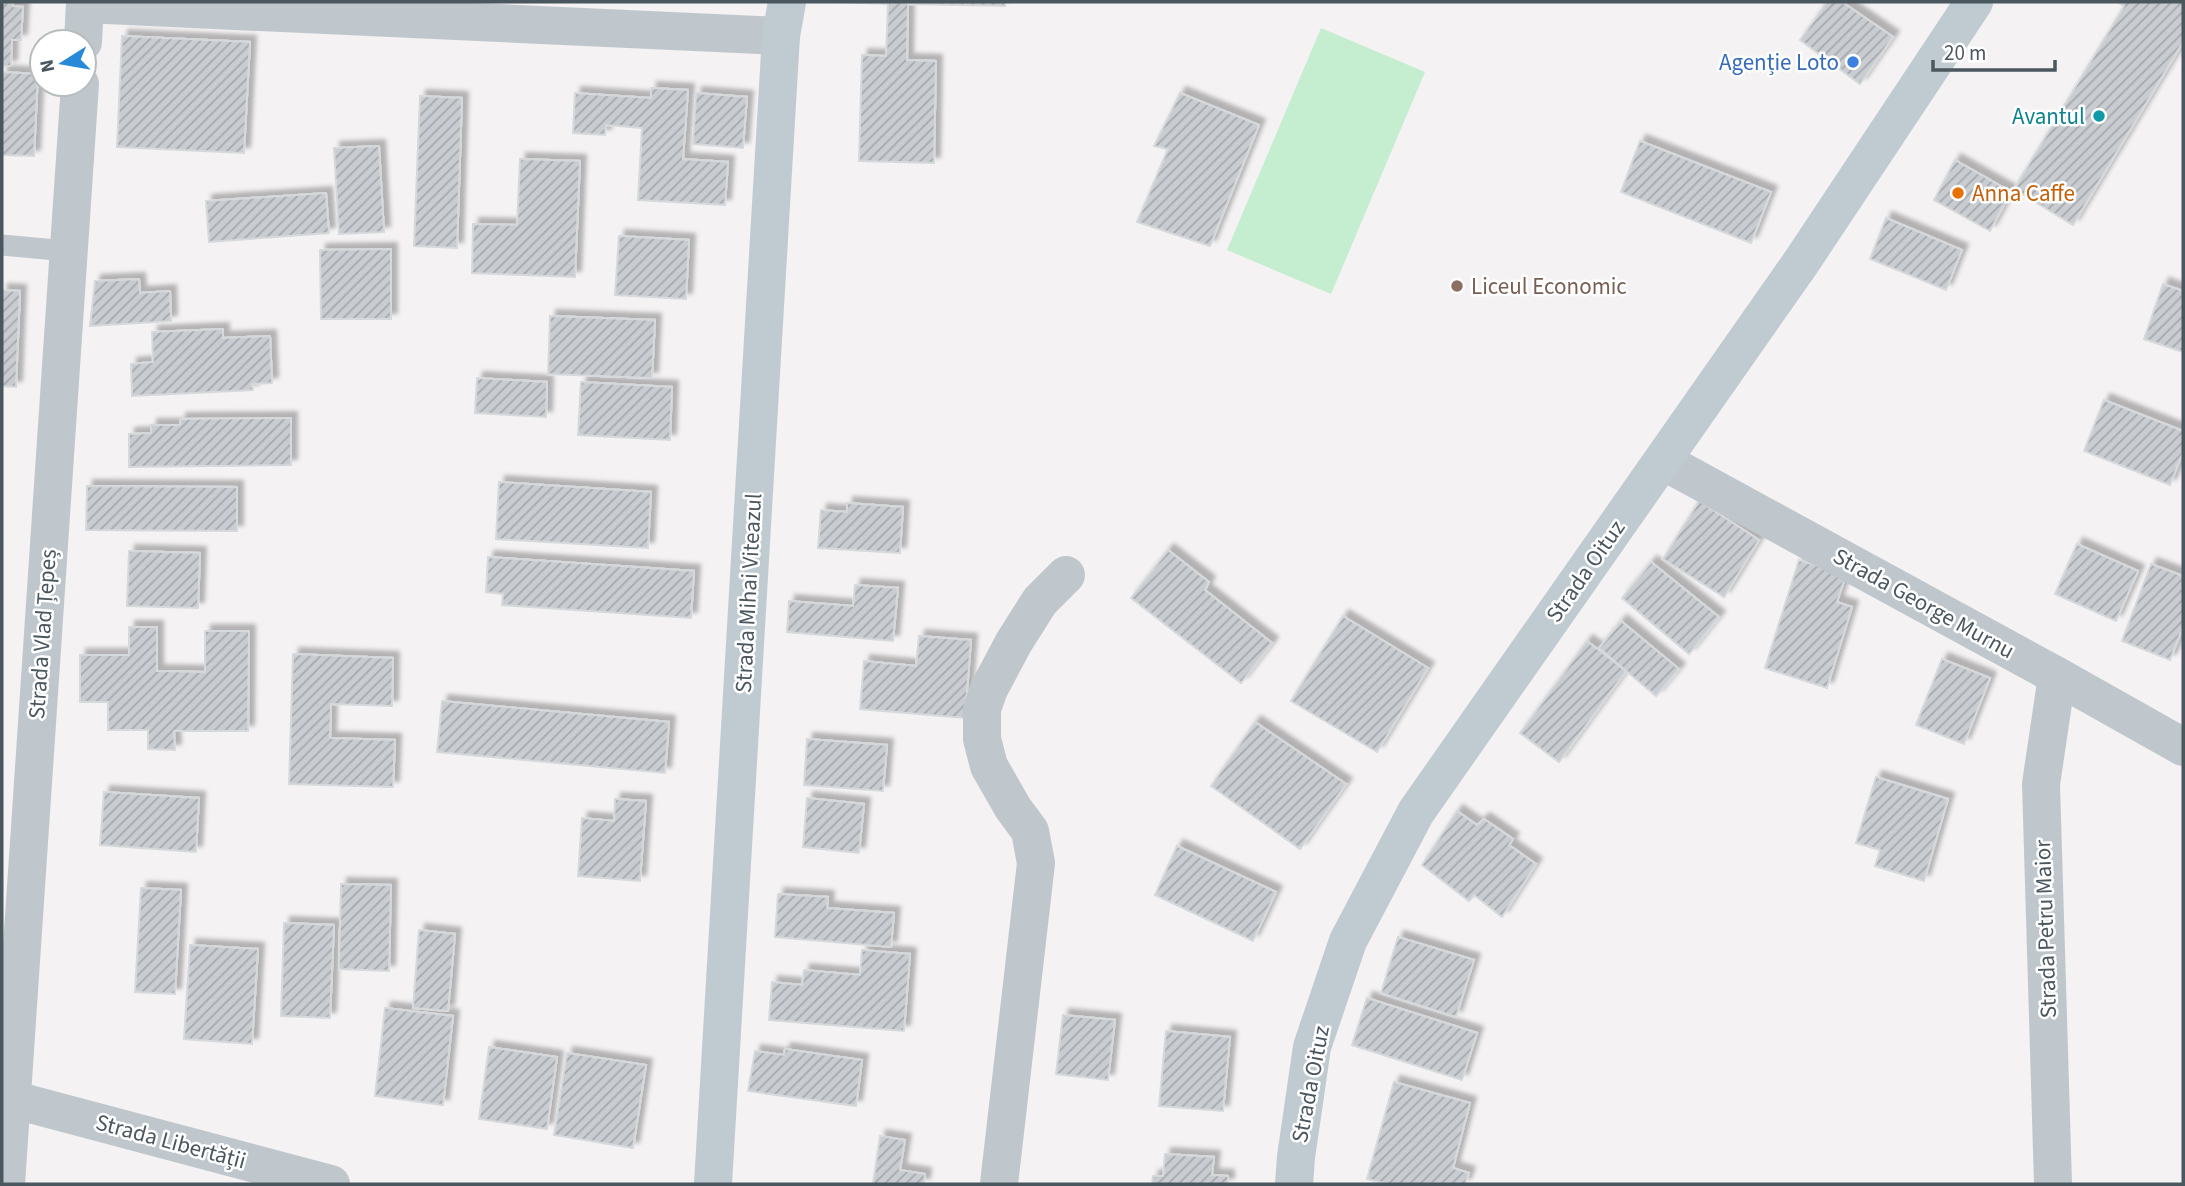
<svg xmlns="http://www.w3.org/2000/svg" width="2185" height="1186" viewBox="0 0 2185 1186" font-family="'Source Sans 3',sans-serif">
  <defs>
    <pattern id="building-hatch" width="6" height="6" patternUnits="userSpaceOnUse" patternTransform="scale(1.75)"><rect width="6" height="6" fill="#c9cdd1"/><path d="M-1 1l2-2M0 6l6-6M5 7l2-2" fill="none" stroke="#a5a9ad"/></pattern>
    <filter id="shadow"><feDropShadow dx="6" dy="-6" stdDeviation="2" flood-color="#0004"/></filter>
  </defs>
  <rect width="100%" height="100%" fill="#f4f2f2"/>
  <!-- pitch -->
  <polygon fill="#c5edd0" points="1321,28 1425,72 1331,294 1227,250"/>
  <!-- building -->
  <g fill="url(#building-hatch)" stroke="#d6d9dc" stroke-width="2" filter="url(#shadow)">
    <polygon points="2,2 13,2 13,6 23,7 21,40 12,40 11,66 2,66"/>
    <polygon points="834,2 1005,2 1005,6 908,4 907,60 936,61 934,163 859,161 862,55 886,56 888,4"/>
    <polygon points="1827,2 1842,2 1893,37 1860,84 1800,40"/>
    <polygon points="2117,2 2183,2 2183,42 2073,225 2014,189 2124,6"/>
    <polygon points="122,36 250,42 244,153 117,147"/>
    <polygon points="2,72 38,74 34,156 2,155"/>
    <polygon points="651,88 688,90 683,159 728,162 725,205 638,200 642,128 606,125 605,135 573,133 575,93 651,98"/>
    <polygon points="696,93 747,97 743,148 693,144"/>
    <polygon points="1180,93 1259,125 1210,246 1137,222 1168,149 1154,146"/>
    <polygon points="420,96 462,98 457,248 414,246"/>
    <polygon points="1640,141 1771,192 1751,243 1621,192"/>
    <polygon points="379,146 384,232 339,234 334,148"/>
    <polygon points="520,159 580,161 575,277 472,273 473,224 517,225"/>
    <polygon points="1955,160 2011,192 1990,231 1934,200"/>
    <polygon points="326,193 329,233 209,242 206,201"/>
    <polygon points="1886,218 1962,250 1946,290 1870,259"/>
    <polygon points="619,236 689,240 686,299 615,295"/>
    <polygon points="391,249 391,319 321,319 320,250"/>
    <polygon points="139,279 140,293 170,291 171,321 90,326 95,281"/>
    <polygon points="2163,284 2183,291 2183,352 2144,339"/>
    <polygon points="2,290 20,291 16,387 2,386"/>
    <polygon points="550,316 655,320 652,378 548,374"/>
    <polygon points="223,329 223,338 270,336 272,383 252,384 253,390 132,396 131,364 153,362 152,332"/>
    <polygon points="477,378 547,382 546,417 475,413"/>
    <polygon points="581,382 672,387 670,440 578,435"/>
    <polygon points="2104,400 2183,431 2183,452 2170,485 2084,451"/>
    <polygon points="291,418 291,465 129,467 129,434 151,433 151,425 180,425 180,419"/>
    <polygon points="499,482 651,492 648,548 496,539"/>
    <polygon points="87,486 237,487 237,531 86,530"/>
    <polygon points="1699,501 1759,540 1724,597 1663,559"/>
    <polygon points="847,503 903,507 900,553 818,548 821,510 847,512"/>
    <polygon points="2077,544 2138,571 2116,621 2055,594"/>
    <polygon points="1168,550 1209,582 1205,590 1272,643 1241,683 1131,598"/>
    <polygon points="129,551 200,553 198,608 127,606"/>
    <polygon points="488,557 694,571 691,618 502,605 503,594 486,592"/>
    <polygon points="1799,560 1846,575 1837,602 1852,607 1827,688 1765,668"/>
    <polygon points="1651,562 1719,617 1689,654 1622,598"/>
    <polygon points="2151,564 2183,576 2183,627 2170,660 2122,641"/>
    <polygon points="855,585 898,588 893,641 787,632 789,601 853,606"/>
    <polygon points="1343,616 1428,668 1377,752 1291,701"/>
    <polygon points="1621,621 1679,669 1656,696 1599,648"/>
    <polygon points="129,627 157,627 157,671 205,672 205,631 249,631 248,731 174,731 175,750 148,749 148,730 108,730 108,702 80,702 80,655 129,655"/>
    <polygon points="919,636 971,640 965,718 860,709 864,661 916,666"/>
    <polygon points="1587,641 1626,671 1559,762 1520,733"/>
    <polygon points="293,654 393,658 392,706 331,704 330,738 395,740 393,787 289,784"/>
    <polygon points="1942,659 1990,678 1964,744 1916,725"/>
    <polygon points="442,701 669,722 665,773 437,752"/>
    <polygon points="1255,722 1346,784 1300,849 1211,786"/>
    <polygon points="807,739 887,745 883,791 804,785"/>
    <polygon points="1876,777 1948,799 1924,881 1875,866 1880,850 1856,843"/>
    <polygon points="104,792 199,798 196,852 100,845"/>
    <polygon points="807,798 864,804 859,853 803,847"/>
    <polygon points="615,799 646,801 640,881 578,876 582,818 614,821"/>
    <polygon points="1457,811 1477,825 1484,819 1513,839 1509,845 1536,864 1502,917 1474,895 1469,901 1422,865"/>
    <polygon points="1177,846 1276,892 1253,941 1155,895"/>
    <polygon points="341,884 391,885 389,971 339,969"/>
    <polygon points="141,888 181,890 175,994 135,992"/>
    <polygon points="778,894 828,897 827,908 894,913 891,947 775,937"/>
    <polygon points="284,923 334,925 330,1018 281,1016"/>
    <polygon points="419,930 455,934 448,1011 413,1008"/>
    <polygon points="1398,937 1474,960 1456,1017 1381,993"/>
    <polygon points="190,945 258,949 252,1044 184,1039"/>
    <polygon points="862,950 910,954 904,1031 769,1020 772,982 802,985 804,970 860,975"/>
    <polygon points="1367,998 1477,1033 1462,1080 1352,1045"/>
    <polygon points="385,1008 453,1016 443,1105 375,1096"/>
    <polygon points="1063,1015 1115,1020 1108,1080 1056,1074"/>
    <polygon points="1166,1031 1230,1037 1223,1111 1159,1106"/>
    <polygon points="489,1047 557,1057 547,1129 479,1119"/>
    <polygon points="785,1049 862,1060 856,1106 748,1091 755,1051 784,1055"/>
    <polygon points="567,1053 646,1065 633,1148 554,1135"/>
    <polygon points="1394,1082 1470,1103 1453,1168 1469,1173 1465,1184 1387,1184 1367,1179"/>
    <polygon points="880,1136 905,1140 900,1170 925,1174 924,1184 873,1184"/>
    <polygon points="1165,1154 1214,1157 1212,1175 1228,1176 1228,1184 1152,1184 1153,1176 1163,1176"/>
  </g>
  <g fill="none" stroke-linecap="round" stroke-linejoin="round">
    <!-- service -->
    <polyline stroke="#bfc7cd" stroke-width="21" points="2,245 67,251"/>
    <!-- minor -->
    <g stroke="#bfc7cd" stroke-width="38">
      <polyline points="85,4 781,36"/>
      <polyline points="83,42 85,2"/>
      <polyline points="1663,461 2057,676 2183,747"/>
      <polyline points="11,1099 331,1184"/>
      <polyline points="6,1184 80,84"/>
      <polyline points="999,1184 1036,863 1030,831 1013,808 989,766 982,739 982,709 989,689 1014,642 1040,601 1066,575"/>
      <polyline points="2053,1184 2041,784 2057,676"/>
    </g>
    <!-- secondary -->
    <g stroke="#bfcad1" stroke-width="38">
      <polyline points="713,1184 781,36 787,2"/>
      <polyline points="1294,1184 1296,1157 1312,1047 1348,941 1416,812 1802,261 1974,2"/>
    </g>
  </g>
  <!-- markers -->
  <circle fill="#3f7fe0" stroke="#fff" stroke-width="2.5" cx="1853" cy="62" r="7"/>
  <circle fill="#0f9aa8" stroke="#fff" stroke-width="2.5" cx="2099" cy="116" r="7"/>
  <circle fill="#e8710a" stroke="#fff" stroke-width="2.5" cx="1958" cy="193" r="7"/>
  <circle fill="#8d6e63" stroke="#fff" stroke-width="2.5" cx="1457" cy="286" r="7"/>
  <g text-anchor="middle" stroke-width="5" stroke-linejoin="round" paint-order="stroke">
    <!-- shop labels -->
    <g font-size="23" fill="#366cbe" stroke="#fff" text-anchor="end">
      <text x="1839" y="70">Agenție Loto</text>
    </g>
    <!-- culture labels -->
    <g font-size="23" fill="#0d838f" stroke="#fff" text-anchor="end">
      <text x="2085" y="124">Avantul</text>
    </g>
    <!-- food labels -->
    <g font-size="23" fill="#c56008" stroke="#fff" text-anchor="start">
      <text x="1972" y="201">Anna Caffe</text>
    </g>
    <!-- education labels -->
    <g font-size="23" fill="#785e54" stroke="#fff" text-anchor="start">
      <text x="1471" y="294">Liceul Economic</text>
    </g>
    <!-- street labels -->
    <g font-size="23" fill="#4b575e" stroke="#fff">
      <text transform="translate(1585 571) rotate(-55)" y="8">Strada Oituz</text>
      <text transform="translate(748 593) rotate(-87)" y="8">Strada Mihai Viteazul</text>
      <text transform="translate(1924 603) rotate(29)" y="8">Strada George Murnu</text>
      <text transform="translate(42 634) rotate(-86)" y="8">Strada Vlad Țepeș</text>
      <text transform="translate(2045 929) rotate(-92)" y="8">Strada Petru Maior</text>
      <text transform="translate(1310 1084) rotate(-79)" y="8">Strada Oituz</text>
      <text transform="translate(171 1141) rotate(15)" y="8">Strada Libertății</text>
    </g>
  </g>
  <!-- border -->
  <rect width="2185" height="1186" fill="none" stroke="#4b575e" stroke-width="7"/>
  <!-- north arrow -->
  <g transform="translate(63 63) rotate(259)"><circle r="33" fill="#ffffff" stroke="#b7bcbf" stroke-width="2"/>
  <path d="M0-5L12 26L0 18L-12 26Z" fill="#2889d8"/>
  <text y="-10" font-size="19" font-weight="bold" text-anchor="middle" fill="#4b575e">N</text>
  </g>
  <!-- scale -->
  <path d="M1933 60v10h122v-10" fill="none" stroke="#4b575e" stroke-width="3.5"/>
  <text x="1944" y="60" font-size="21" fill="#4b575e" stroke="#ffffff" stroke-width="5" paint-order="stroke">20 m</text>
</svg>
